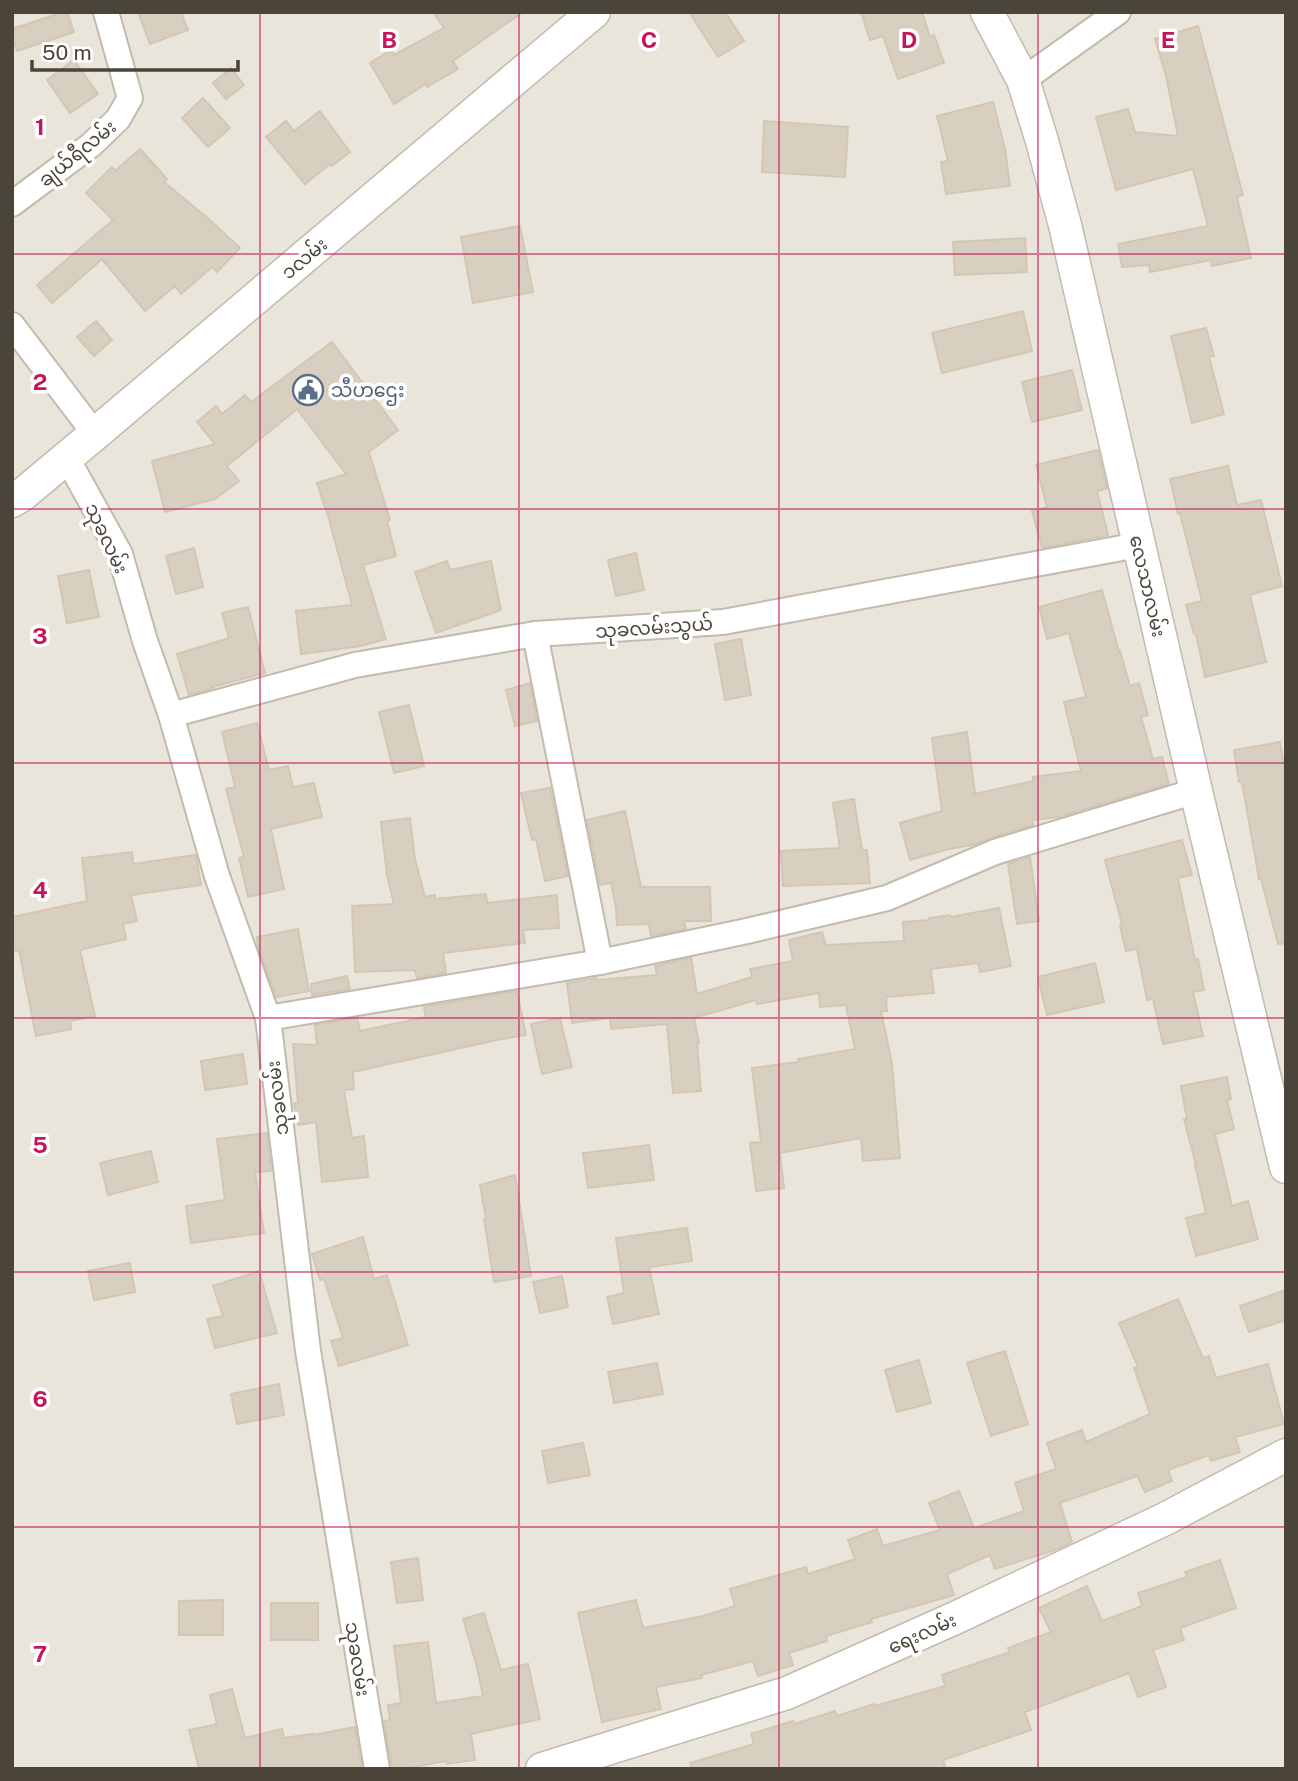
<svg xmlns="http://www.w3.org/2000/svg" width="1298" height="1781" viewBox="0 0 1298 1781" font-family="'Public Sans','Noto Sans Myanmar',sans-serif">
  <rect width="100%" height="100%" fill="#f6f3ec"/>
  <!-- residential -->
  <rect fill="#eae5da" x="12" y="12" width="1274" height="1757"/>
  <!-- building -->
  <g fill="#d8cfc1" stroke="#d3c7b4" stroke-width="2">
    <polygon points="63,12 67,12 74,32 17,51 12,35 12,29"/>
    <polygon points="138,12 181,12 188,30 150,44"/>
    <polygon points="433,12 523,12 453,61 458,69 427,87 426,84 394,104 370,63 391,50 394,55 444,28"/>
    <polygon points="689,12 725,12 744,41 718,57"/>
    <polygon points="861,12 922,12 930,37 934,35 944,63 898,79 883,36 870,40"/>
    <polygon points="1198,26 1243,195 1237,197 1251,258 1212,266 1211,260 1150,272 1149,265 1122,267 1118,244 1208,226 1193,169 1116,190 1096,117 1128,109 1135,132 1178,136 1166,76 1155,39"/>
    <polygon points="74,60 98,94 70,113 47,80"/>
    <polygon points="231,68 244,85 226,99 213,83"/>
    <polygon points="203,98 230,128 208,147 182,118"/>
    <polygon points="993,102 1005,149 1010,186 946,194 941,162 948,161 937,116"/>
    <polygon points="320,111 350,152 332,166 330,164 305,184 266,137 286,121 294,131"/>
    <polygon points="764,121 848,127 845,177 762,172"/>
    <polygon points="140,149 167,179 164,182 211,221 240,248 217,272 212,267 181,294 175,286 145,311 102,259 52,303 37,285 113,220 86,193 112,167 115,171"/>
    <polygon points="520,226 533,292 473,303 461,237"/>
    <polygon points="1025,238 1027,272 955,275 953,242"/>
    <polygon points="1023,311 1032,351 942,373 932,333"/>
    <polygon points="96,321 112,340 94,356 77,337"/>
    <polygon points="1206,328 1214,356 1209,357 1224,414 1192,423 1171,336"/>
    <polygon points="332,342 398,430 369,452 390,520 387,521 396,556 363,565 386,639 361,646 301,654 296,611 352,605 326,508 325,508 317,483 346,474 297,409 227,466 239,481 215,499 165,512 152,461 215,444 197,422 216,406 222,414 245,395 251,402"/>
    <polygon points="1072,370 1082,410 1032,422 1022,382"/>
    <polygon points="1098,450 1107,488 1097,491 1108,535 1042,548 1032,511 1047,507 1036,465"/>
    <polygon points="1228,466 1237,505 1261,500 1282,586 1250,595 1266,662 1205,677 1196,634 1194,634 1186,605 1202,601 1180,513 1178,514 1170,479"/>
    <polygon points="194,548 203,587 176,594 166,556"/>
    <polygon points="636,553 644,590 616,596 608,560"/>
    <polygon points="447,561 450,570 491,561 501,610 436,633 415,572"/>
    <polygon points="89,570 99,617 67,623 58,576"/>
    <polygon points="1102,590 1119,652 1120,651 1130,686 1139,683 1148,715 1141,717 1153,759 1162,757 1169,784 1059,817 1032,820 1033,825 991,838 972,845 949,849 910,860 900,823 942,811 932,738 967,732 975,794 1033,781 1033,777 1081,771 1064,702 1086,697 1069,633 1047,639 1039,607"/>
    <polygon points="248,607 265,673 212,687 213,688 189,695 177,654 229,638 222,613"/>
    <polygon points="741,639 751,695 725,700 715,644"/>
    <polygon points="530,683 537,721 515,726 506,690"/>
    <polygon points="409,705 424,766 394,773 379,712"/>
    <polygon points="257,723 269,770 288,766 293,787 314,783 322,817 271,829 284,889 248,897 239,858 244,857 226,789 235,787 222,732"/>
    <polygon points="1280,742 1286,776 1286,943 1278,944 1261,879 1259,879 1242,782 1239,782 1234,750"/>
    <polygon points="550,788 568,876 545,881 536,839 532,840 521,793"/>
    <polygon points="854,799 862,850 867,850 870,883 783,886 781,851 840,848 833,803"/>
    <polygon points="625,811 641,887 710,887 711,921 684,921 686,929 651,936 649,924 617,925 616,908 611,883 600,885 587,820"/>
    <polygon points="410,818 415,859 425,897 435,895 435,899 486,894 487,903 557,895 559,928 523,930 525,943 443,953 446,973 417,978 415,970 355,972 352,906 394,904 387,875 381,822"/>
    <polygon points="1182,840 1192,875 1178,878 1195,960 1198,959 1204,990 1193,992 1203,1036 1163,1044 1153,999 1147,1000 1137,949 1126,951 1120,926 1122,925 1105,860"/>
    <polygon points="132,852 133,864 196,855 201,885 131,895 137,921 123,924 126,939 80,950 95,1016 70,1021 71,1029 36,1036 19,950 12,952 12,917 87,901 82,858"/>
    <polygon points="1030,857 1039,921 1017,924 1008,864"/>
    <polygon points="999,908 1011,966 980,972 978,963 931,969 934,993 886,997 887,1011 881,1011 892,1064 900,1158 863,1161 861,1138 780,1153 784,1188 756,1191 750,1143 761,1142 752,1068 798,1062 798,1059 855,1049 846,1005 820,1007 819,993 757,1004 756,1000 694,1018 699,1043 697,1043 701,1091 673,1093 667,1024 611,1029 610,1018 572,1023 567,983 596,978 596,980 657,975 655,966 691,958 697,994 752,977 750,969 793,961 789,940 822,932 826,945 904,941 903,922 930,920 929,918 950,915 951,917"/>
    <polygon points="298,929 309,991 276,997 258,947 257,937"/>
    <polygon points="1095,963 1104,1002 1047,1015 1038,977"/>
    <polygon points="347,976 350,989 312,995 311,984"/>
    <polygon points="517,991 526,1035 497,1040 353,1072 354,1089 344,1090 352,1138 364,1136 368,1177 322,1182 316,1122 298,1125 294,1103 298,1103 293,1044 317,1045 315,1025 357,1018 360,1031 426,1017 424,1007"/>
    <polygon points="560,1018 572,1067 542,1074 531,1024"/>
    <polygon points="243,1054 247,1084 205,1090 201,1061"/>
    <polygon points="1227,1077 1231,1099 1227,1100 1234,1129 1215,1134 1232,1206 1248,1201 1258,1239 1196,1256 1186,1218 1206,1213 1195,1165 1196,1165 1184,1119 1187,1119 1181,1086"/>
    <polygon points="267,1133 271,1171 255,1172 264,1233 191,1243 186,1206 225,1200 217,1139"/>
    <polygon points="649,1145 654,1180 588,1188 583,1153"/>
    <polygon points="151,1151 158,1182 108,1195 100,1163"/>
    <polygon points="515,1175 531,1276 494,1282 484,1219 486,1219 480,1185"/>
    <polygon points="687,1228 692,1261 649,1267 659,1314 613,1324 607,1297 624,1293 616,1238"/>
    <polygon points="363,1237 374,1279 387,1275 408,1345 339,1366 331,1341 343,1338 324,1279 320,1280 312,1254"/>
    <polygon points="130,1263 135,1292 94,1300 88,1271"/>
    <polygon points="259,1271 277,1333 215,1348 207,1319 223,1316 213,1286"/>
    <polygon points="562,1276 568,1307 540,1313 533,1282"/>
    <polygon points="1286,1290 1286,1320 1249,1332 1240,1306"/>
    <polygon points="1178,1299 1203,1358 1209,1356 1216,1378 1268,1364 1284,1424 1235,1437 1240,1452 1211,1461 1209,1455 1168,1470 1172,1481 1145,1492 1137,1476 1060,1503 1072,1542 1061,1548 995,1569 990,1555 947,1574 954,1595 871,1619 872,1622 826,1636 827,1641 789,1653 793,1665 758,1676 753,1661 701,1675 702,1678 656,1687 661,1709 602,1722 578,1613 636,1600 643,1628 703,1616 735,1606 730,1589 806,1567 808,1574 855,1559 848,1540 877,1529 883,1546 940,1530 929,1503 959,1491 974,1528 1024,1511 1015,1483 1056,1469 1047,1443 1082,1430 1086,1442 1150,1414 1134,1368 1138,1367 1119,1323"/>
    <polygon points="1005,1351 1028,1424 991,1436 967,1363"/>
    <polygon points="919,1360 931,1403 897,1412 885,1370"/>
    <polygon points="657,1363 663,1394 614,1403 608,1372"/>
    <polygon points="279,1384 284,1415 237,1424 231,1394"/>
    <polygon points="583,1443 590,1475 548,1483 542,1451"/>
    <polygon points="418,1558 423,1600 397,1603 391,1562"/>
    <polygon points="1220,1560 1236,1608 1180,1628 1184,1640 1153,1650 1166,1687 1138,1697 1129,1673 1025,1712 1031,1730 943,1760 946,1769 691,1769 690,1763 754,1744 751,1734 793,1721 794,1724 835,1711 837,1716 874,1704 875,1706 945,1686 942,1675 1010,1652 1008,1648 1051,1632 1039,1608 1087,1586 1102,1621 1142,1606 1138,1593 1187,1577 1185,1572"/>
    <polygon points="223,1600 223,1635 179,1635 179,1601"/>
    <rect x="271" y="1603" width="47" height="37"/>
    <polygon points="484,1613 501,1670 528,1664 540,1719 471,1734 475,1760 447,1764 446,1761 403,1769 392,1769 384,1721 390,1720 388,1705 401,1703 394,1646 428,1642 436,1703 483,1696 477,1667 463,1619"/>
    <polygon points="232,1689 245,1738 282,1729 284,1738 313,1734 313,1735 355,1727 362,1769 199,1769 189,1730 217,1724 210,1695"/>
  </g>
  <g fill="none" stroke-linecap="round" stroke-linejoin="round">
    <!-- minor casing -->
    <g stroke="#c2bbae" stroke-width="28">
      <g id="minor">
        <polyline points="1023,80 1118,12"/>
        <polyline points="12,204 91,145 118,119 130,98 106,12"/>
        <polyline points="12,325 95,434"/>
        <polyline points="67,458 120,554 145,641 171,715 217,876 268,1018 308,1351 377,1769"/>
        <polyline points="535,634 600,962"/>
        <polyline points="171,715 355,665 535,634 723,622 1138,545"/>
        <polyline points="268,1018 600,962 747,931 887,898 995,852 1196,791"/>
      </g>
    </g>
    <!-- tertiary casing -->
    <g stroke="#c2bbae" stroke-width="35">
      <g id="tertiary">
        <polyline points="987,12 1023,80 1042,141 1065,225 1196,791 1286,1167"/>
        <polyline points="12,501 22,495 95,434 594,12"/>
        <polyline points="542,1769 787,1693 955,1618 1165,1519 1286,1455"/>
      </g>
    </g>
    <!-- minor -->
    <use href="#minor" stroke="#fff" stroke-width="24"/>
    <!-- tertiary -->
    <use href="#tertiary" stroke="#fff" stroke-width="32"/>
  </g>
  <!-- grid -->
  <path fill="none" stroke="#c2185b" stroke-width="2" stroke-opacity="0.55" d="M260 12V1769M519 12V1769M779 12V1769M1038 12V1769M12 254H1286M12 509H1286M12 763H1286M12 1018H1286M12 1272H1286M12 1527H1286"/>
  <!-- icons -->
  <defs>
    <g id="civic-ring" transform="scale(1.575)"><circle r="9.5" fill="#fff" stroke="#5c6f8a" stroke-width="1.5"/><path d="M-.6-6.5H3V-4.5H.6V-3L4-1V1h2V6H-6V1h2V-1L-.6-3ZM-1.2 2.5V6h2.4V2.5Z" fill="#5c6f8a"/></g>
  </defs>
  <g fill-rule="evenodd">
    <use href="#civic-ring" x="308" y="390"/>
  </g>
  <g text-anchor="middle" stroke-width="7" stroke-linejoin="round" paint-order="stroke">
    <!-- street labels -->
    <g font-size="19" fill="#4b4439" stroke="#fff">
      <text transform="translate(77 153) rotate(-39)" y="7">ချယ်ရီလမ်း</text>
      <text transform="translate(304 258) rotate(-40)" y="7">၁လမ်း</text>
      <text transform="translate(107 538) rotate(65)" y="7">သုခလမ်း</text>
      <text transform="translate(1148 586) rotate(77)" y="7">လေသာလမ်း</text>
      <text transform="translate(654 627) rotate(-4)" y="7">သုခလမ်းသွယ်</text>
      <text transform="translate(277 1098) rotate(-97)" y="7">သုခလမ်း</text>
      <text transform="translate(922 1633) rotate(-24)" y="7">ရေးလမ်း</text>
      <text transform="translate(358 1659) rotate(81)" y="7">သုခလမ်း</text>
    </g>
    <!-- service labels -->
    <g font-size="19" fill="#4e5e75" stroke="#fff" text-anchor="start">
      <text x="331" y="397">သီဟဌေး</text>
    </g>
  </g>
  <g font-size="23" text-anchor="middle" font-weight="bold" fill="#c2185b" stroke="#fff" stroke-width="7" stroke-linejoin="round" paint-order="stroke">
    <text x="389" y="48">B</text>
    <text x="649" y="48">C</text>
    <text x="909" y="48">D</text>
    <text x="1168" y="48">E</text>
    <text x="40" y="135">1</text>
    <text x="40" y="390">2</text>
    <text x="40" y="644">3</text>
    <text x="40" y="898">4</text>
    <text x="40" y="1153">5</text>
    <text x="40" y="1407">6</text>
    <text x="40" y="1662">7</text>
  </g>
  <!-- border -->
  <rect width="1298" height="1781" fill="none" stroke="#4b4439" stroke-width="28"/>
  <!-- scale -->
  <path d="M32 60v10h206v-10" fill="none" stroke="#4b4439" stroke-width="3.5"/>
  <text x="42" y="60" font-size="21" fill="#4b4439" stroke="#ffffff" stroke-width="5" paint-order="stroke">50 m</text>
</svg>
